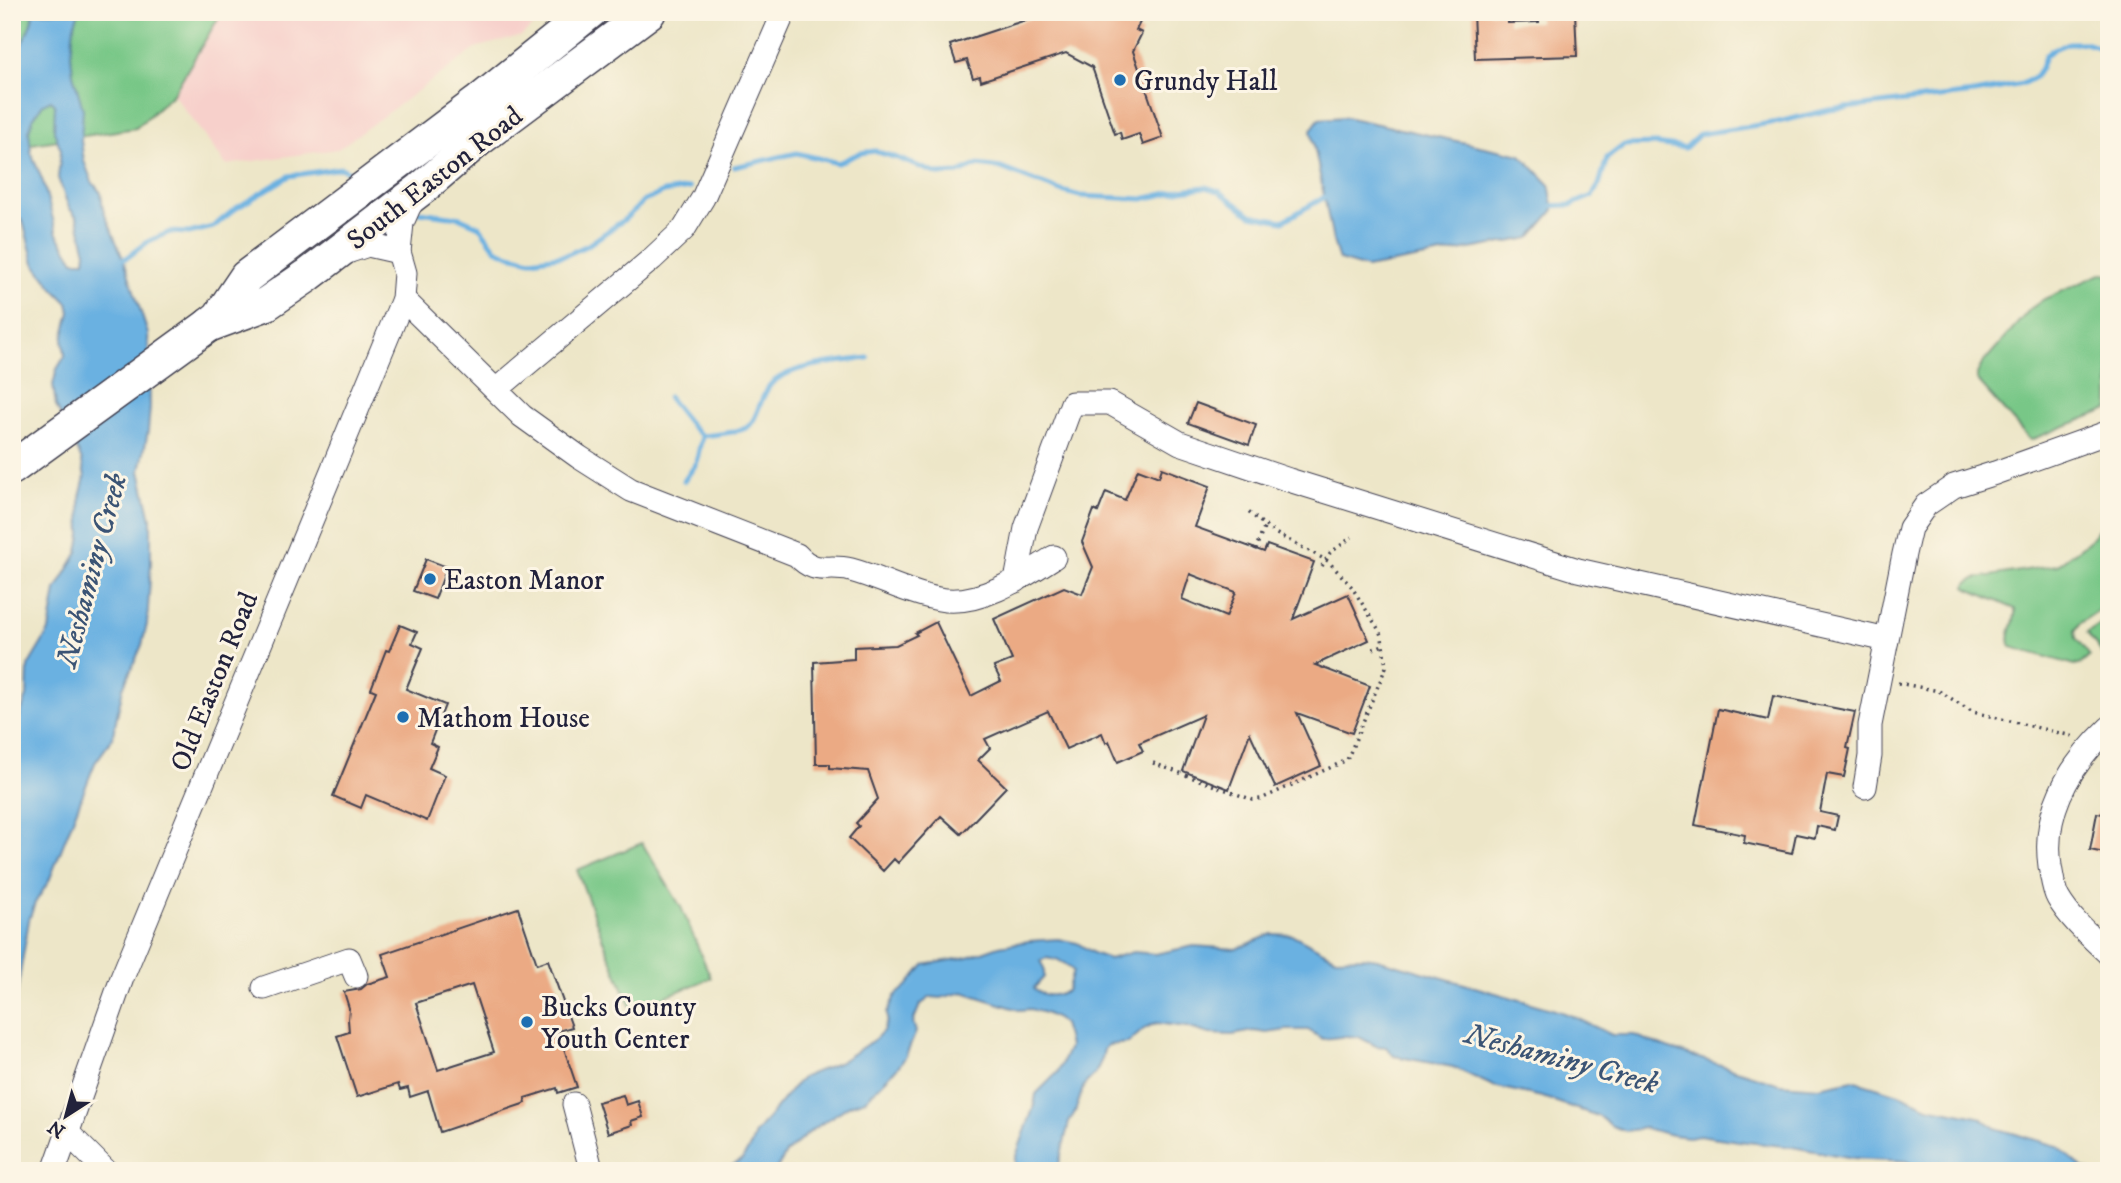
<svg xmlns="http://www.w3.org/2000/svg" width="2121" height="1183" viewBox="0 0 2121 1183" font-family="'IM FELL DW Pica',serif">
  <rect width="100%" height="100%" fill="#fcf5e5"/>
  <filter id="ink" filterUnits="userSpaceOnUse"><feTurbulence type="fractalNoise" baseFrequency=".0143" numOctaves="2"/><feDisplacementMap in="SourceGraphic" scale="14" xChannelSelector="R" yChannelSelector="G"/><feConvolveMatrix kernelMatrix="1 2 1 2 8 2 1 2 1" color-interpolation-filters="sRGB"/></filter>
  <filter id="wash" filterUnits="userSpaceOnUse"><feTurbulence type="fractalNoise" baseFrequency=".00686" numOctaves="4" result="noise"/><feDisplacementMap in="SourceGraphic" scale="28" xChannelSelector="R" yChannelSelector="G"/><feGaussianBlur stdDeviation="1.57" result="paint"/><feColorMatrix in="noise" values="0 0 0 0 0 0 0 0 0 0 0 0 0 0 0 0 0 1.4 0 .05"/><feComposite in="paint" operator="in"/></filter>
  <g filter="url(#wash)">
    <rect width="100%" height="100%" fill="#ede6c8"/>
    <!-- built -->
    <polygon fill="#f7d0cb" points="222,12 551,12 521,36 478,47 338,149 226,165 173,94"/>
    <!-- green -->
    <g fill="#78c787" stroke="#4d7461" stroke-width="2">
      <polygon points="12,12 222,12 173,94 136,128 12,147"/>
      <polygon points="2103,273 2109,274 2109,409 2030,440 1977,380 1977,374 1982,364 2030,309 2044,299"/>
      <path d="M2109 516V603L2080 623 2075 631 2076 638 2090 656 2082 663 2075 665 2011 647C2005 634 2017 623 2015 609L1969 589 1966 587 1967 583 1977 578 2057 565 2088 542Z"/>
      <polygon points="2109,618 2109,662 2087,633"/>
      <polygon points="642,843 681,907 711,978 632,1010 603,940 577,870"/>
    </g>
    <!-- water -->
    <g fill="#6ab1e1" stroke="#466a8e" stroke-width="2" fill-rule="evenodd">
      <path d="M34 12H79L74 26 71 55 73 74 83 109 81 141 84 161 92 182 101 193 103 209 126 266 148 334 150 407 148 431 140 471 151 519V563L147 624 142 645 123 688 112 739 95 763 49 881 35 903 29 920 12 1022V737L27 696 28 666 49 631 56 590 78 552 81 535 80 497 85 477 81 458 56 406 53 385 57 369 65 356 63 339 70 312 68 303 54 289 34 263 23 221 12 211V67C17 48 31 32 34 12ZM51 100 55 105 54 131 61 150 58 178 69 208 77 217 86 252 85 261H74L57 234 43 182 31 152 29 131 33 119 43 104Z"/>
      <polygon points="1345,117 1521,155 1549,184 1554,210 1530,238 1366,268 1339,260 1333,241 1311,130 1319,119"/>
      <path d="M1272 934 1293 935 1336 958 1364 957 1377 959 1555 1010 1572 1016 1612 1035H1634L1667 1048 1780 1084 1819 1087 1853 1080 1899 1094 1928 1107 1982 1118 1995 1128 2057 1146 2084 1169 2090 1171H1925L1906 1161 1853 1158 1792 1147 1738 1141 1699 1135 1688 1137 1672 1135 1644 1128 1626 1131 1612 1126 1598 1116 1542 1097 1493 1086 1453 1067 1394 1056 1386 1047 1376 1046 1359 1037 1348 1036 1323 1039 1308 1030H1287L1267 1033 1254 1031 1232 1035 1209 1034 1187 1027 1156 1023 1145 1028 1128 1043 1108 1045 1104 1049 1102 1059 1095 1074 1084 1085 1075 1112 1069 1122 1057 1171H1015V1159L1034 1106 1036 1094 1058 1072 1069 1047 1067 1037 1063 1024 1057 1019 1045 1013 1030 1009 1019 1010 963 992 941 998 931 997 920 1005 913 1022 916 1032 906 1056 898 1067 865 1100 850 1105 812 1130 786 1153 780 1164 774 1171H722L742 1160 751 1145 755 1134 793 1087 803 1077 840 1062 875 1039 883 1031 887 1021V1013L895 996 907 986 924 965 968 957 999 946 1029 941 1058 939 1077 943 1095 954 1109 959 1133 952 1155 954 1194 946 1236 949ZM1046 958C1058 960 1066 962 1073 971L1067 991C1056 997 1046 997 1035 990L1034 988 1044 977V968L1040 961Z"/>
    </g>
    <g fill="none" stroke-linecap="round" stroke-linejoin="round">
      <!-- stream -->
      <g stroke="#6ab1e1" stroke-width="5">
        <polyline points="734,167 797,153 838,163 860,153 875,151 897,158 938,174 959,173 977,165 1001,168 1058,190 1080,196 1143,199 1182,190 1205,187 1219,191 1251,215 1283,221 1330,194"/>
        <polyline points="1546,206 1571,205 1592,196 1599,185 1607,158 1624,145 1656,144 1685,148 1700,134 1778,122 1829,110 1974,93 2022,84 2035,77 2041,68 2045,56 2053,49 2069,43 2085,43 2100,48 2106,45 2109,39"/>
        <polyline points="419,212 458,217 479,226 496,249 510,255 531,260 566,255 588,245 625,219 644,201 664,192 690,188"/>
        <polyline points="118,261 128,257 149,241 170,232 189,233 213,227 235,209 289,176 341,168 358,176"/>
        <polyline points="668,397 692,427 702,436 696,464 684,481"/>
        <path d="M702 436C716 434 733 434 746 428 758 422 760 393 773 382 795 364 840 362 868 358"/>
      </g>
    </g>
    <g id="blocks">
      <!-- building -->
      <g fill="#ebaa84" fill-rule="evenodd">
        <polygon points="1050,12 1145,12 1136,30 1142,33 1133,51 1163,138 1143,145 1139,134 1122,140 1120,132 1115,134 1092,67 1066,53 981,81 980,76 973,78 967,60 956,63 950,45"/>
        <polygon points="1473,12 1508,12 1508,23 1539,22 1539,12 1575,12 1577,56 1475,59"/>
        <polygon points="1196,403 1256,425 1249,445 1188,423"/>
        <path d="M1162 468 1210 486 1195 527 1264 552 1267 545 1314 562 1293 619 1348 594 1369 640 1315 665 1370 686 1352 733 1297 713 1321 766 1275 787 1250 733 1229 789 1183 771 1203 715 1139 743 1143 751 1118 762 1109 741 1106 743 1102 733 1066 749 1048 711 985 739 990 748 978 760 1006 787 961 834 941 816 898 863 894 859 883 871 849 838 859 826 856 823 878 799 868 771 830 768V764H816L814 662 854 659V647L896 645 917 635 915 633 936 622 971 696 1001 681 994 667 1012 660 994 619 1064 587 1082 594 1093 567 1082 542 1094 510 1098 512 1106 492 1125 500 1138 469 1159 477ZM1190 574 1236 592 1226 617 1182 599Z"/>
        <polygon points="426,559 447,567 435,599 413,591"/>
        <polygon points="400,625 417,632 412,643 423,648 406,689 445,705 430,743 438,747 429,768 445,775 427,821 366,795 361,808 333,796 376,691 371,689 386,650 389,651"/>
        <polygon points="1773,696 1855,712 1847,748 1850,749 1844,777 1827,774 1820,812 1838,816 1835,830 1817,826 1815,838 1796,834 1792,853 1744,843 1745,835 1695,825 1718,709 1768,720"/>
        <polygon points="2097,813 2109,815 2109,854 2090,850"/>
        <path d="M518 908 537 964 548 960 572 1027 558 1031 577 1087 558 1093 557 1088 525 1098 526 1103 440 1132 428 1091 410 1097 408 1088 400 1090 398 1084 357 1097 337 1036 349 1032 348 1019 349 1008 344 992 361 989 367 984 390 977 382 954ZM472 985 494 1052 438 1070 416 1003Z"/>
        <polygon points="623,1095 626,1105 638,1101 643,1117 631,1121 632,1125 608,1133 598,1102"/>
      </g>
    </g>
  </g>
  <g filter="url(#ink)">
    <use href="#blocks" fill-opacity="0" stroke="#403f50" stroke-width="2"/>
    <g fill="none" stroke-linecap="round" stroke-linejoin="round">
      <!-- minor casing -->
      <g stroke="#403f50" stroke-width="25">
        <g id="minor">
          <polyline points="344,253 368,245 399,252"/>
          <path d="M403 299 522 416 579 457 631 490 797 555C816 576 827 564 851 570 881 578 909 594 939 599 978 607 1023 577 1054 557"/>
          <polyline points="496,390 652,259 684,229 703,198 784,12"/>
          <polyline points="1016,581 1026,528 1072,403 1110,403 1180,443 1289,480 1578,570 1887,640"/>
          <path d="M2109 728C2070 765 2042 811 2050 866 2052 876 2053 889 2058 898 2070 919 2091 937 2109 954"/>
          <polyline points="1865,787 1870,756 1870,725 1904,554 1910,528 1926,505 1954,486 1995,473 2109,432"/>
          <polyline points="264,988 349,959 356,976"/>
          <polyline points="574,1104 591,1169 587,1171"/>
          <polyline points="68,1133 106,1171"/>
          <polyline points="54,1171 122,978 403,299 405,273 399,252 402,223 409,207 415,197"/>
        </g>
      </g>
      <!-- highway casing -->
      <g stroke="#403f50" stroke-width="36">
        <g id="highway">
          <polyline points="209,325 266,304 307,276 421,189 478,140 649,12"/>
          <polyline points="12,468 209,325 219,317 246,277 477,103 590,12"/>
        </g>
      </g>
      <!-- path -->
      <g stroke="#403f50" stroke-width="3.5" stroke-dasharray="2 5" stroke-linecap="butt">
        <polyline points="1255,550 1265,526"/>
        <polyline points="1322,566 1330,553 1352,537"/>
        <polyline points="1373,649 1383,645"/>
        <polyline points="1898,683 1939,691 1973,712 2076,737"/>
        <polyline points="1153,763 1253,800 1261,799 1347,760 1386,667 1382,638 1379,630 1351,586 1328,561 1273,532 1247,511"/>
      </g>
      <!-- minor -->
      <use href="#minor" stroke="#fff" stroke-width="23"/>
      <!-- highway -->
      <use href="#highway" stroke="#fff" stroke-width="33"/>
    </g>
  </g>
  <!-- markers -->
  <g fill="#1f6fb2" stroke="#fcf5e5" stroke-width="2.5">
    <circle cx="1120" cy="80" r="7"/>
    <circle cx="430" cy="579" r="7"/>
    <circle cx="403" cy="717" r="7"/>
    <circle cx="527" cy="1022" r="7"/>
  </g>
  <g text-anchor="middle" stroke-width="6" stroke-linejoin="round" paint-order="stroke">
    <!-- poi labels -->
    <g font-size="28" fill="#22223b" stroke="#fcf5e5" text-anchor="start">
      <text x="1134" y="90">Grundy Hall</text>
      <text x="444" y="589">Easton Manor</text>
      <text x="417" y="727">Mathom House</text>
      <text x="541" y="1016">Bucks County<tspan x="541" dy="32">Youth Center</tspan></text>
    </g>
    <!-- street labels -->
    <g font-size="28" fill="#22223b" stroke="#fcf5e5">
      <text transform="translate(434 177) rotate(-38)" y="10">South Easton Road</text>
      <text transform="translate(213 681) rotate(-68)" y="10">Old Easton Road</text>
    </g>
    <!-- water labels -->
    <g font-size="30" font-style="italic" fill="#3b5475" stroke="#fcf5e5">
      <text transform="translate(91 570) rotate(-75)" y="10">Neshaminy Creek</text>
      <text transform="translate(1562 1058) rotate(15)" y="10">Neshaminy Creek</text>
    </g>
  </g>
  <!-- margin -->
  <rect width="2121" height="1183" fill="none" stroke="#fcf5e5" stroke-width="42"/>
  <!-- north arrow -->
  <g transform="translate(66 1116) rotate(216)" stroke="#fcf5e5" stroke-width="5" paint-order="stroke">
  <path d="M0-5L12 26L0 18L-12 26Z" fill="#22223b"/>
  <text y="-10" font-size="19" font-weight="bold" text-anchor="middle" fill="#22223b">N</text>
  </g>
</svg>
